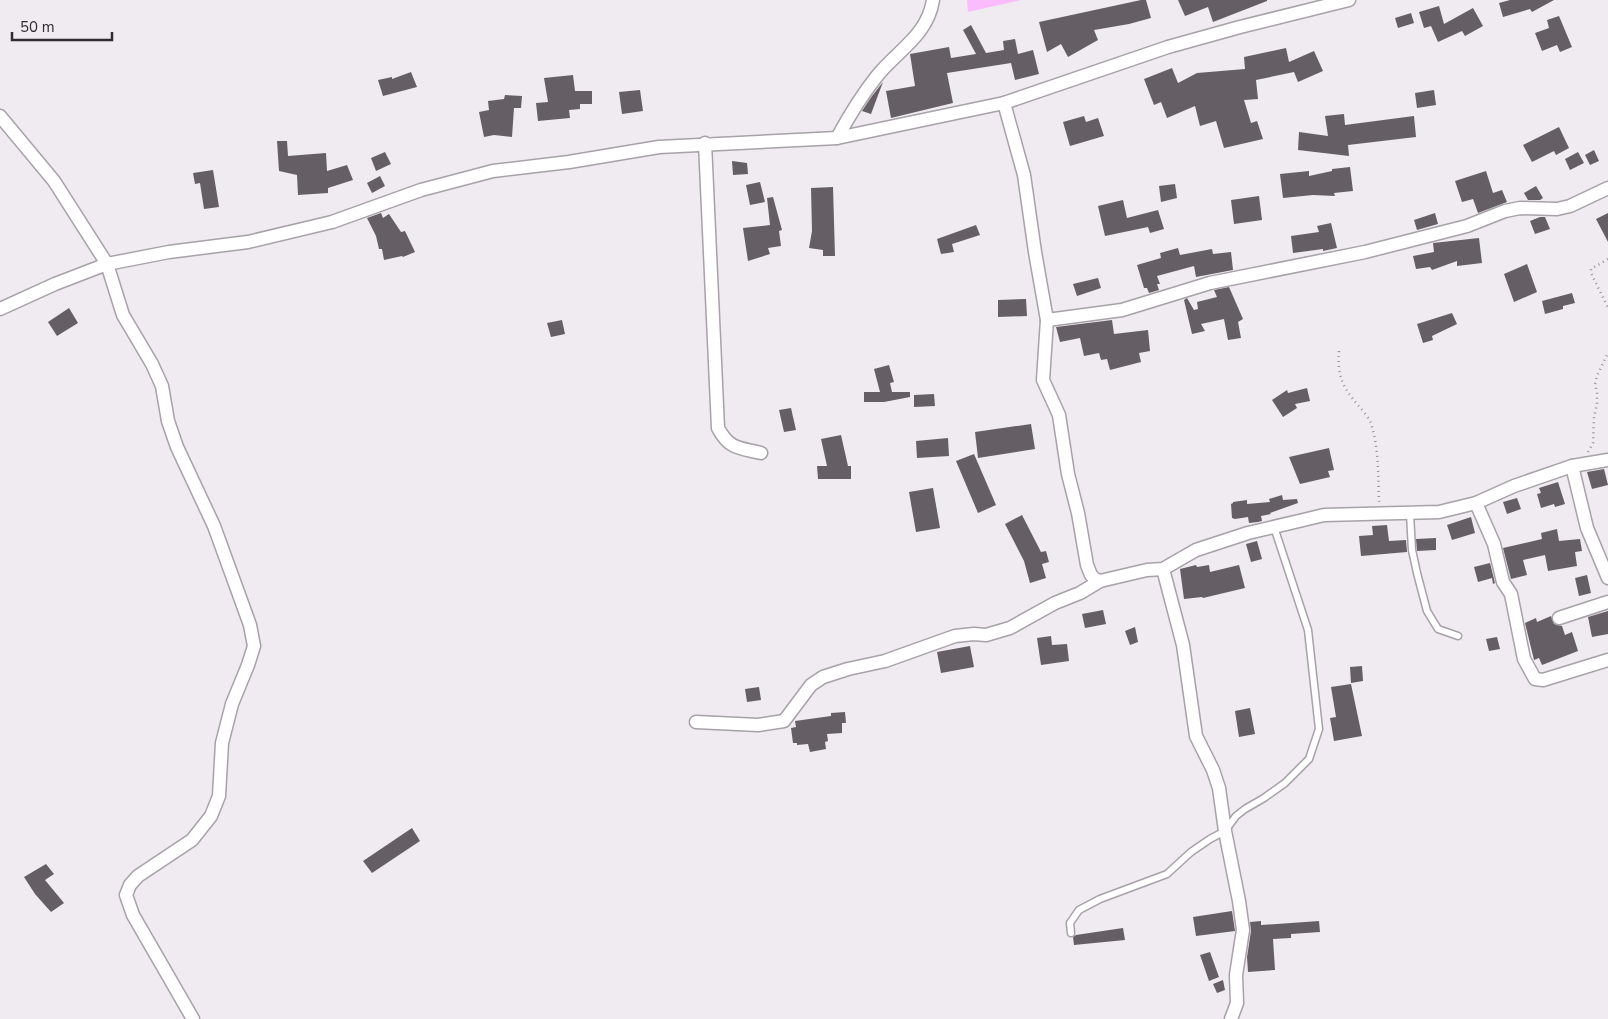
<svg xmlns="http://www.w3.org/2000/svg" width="1608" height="1019" viewBox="0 0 1608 1019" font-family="'Nunito Sans',sans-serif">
  <rect width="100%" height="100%" fill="#f0eaf1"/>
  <!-- green -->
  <polygon fill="#fbbcfe" points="967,0 1021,0 968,12"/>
  <!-- building -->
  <g fill="#655f65">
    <polygon points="1141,0 1146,0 1151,18 1129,24 1094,30 1098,40 1068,57 1061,44 1047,52 1039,22"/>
    <polygon points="1178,0 1267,0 1267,1 1213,22 1208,7 1185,16"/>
    <polygon points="1510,0 1554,0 1532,12 1530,9 1503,17 1499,3"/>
    <polygon points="1439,6 1444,24 1473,8 1483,26 1465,36 1462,31 1438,42 1431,26 1424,28 1419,12"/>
    <polygon points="1411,13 1414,23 1398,28 1395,18"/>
    <polygon points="1559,16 1572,47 1560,52 1557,45 1542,51 1535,33 1549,28 1547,20"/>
    <polygon points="971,25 986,53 1004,50 1003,41 1015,39 1018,54 1033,50 1039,74 1015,80 1011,63 947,73 953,103 891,118 886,91 915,86 910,54 949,47 951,58 976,54 963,30"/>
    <polygon points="1286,48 1289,62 1314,51 1323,71 1298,82 1294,72 1256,80 1258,99 1244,100 1251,123 1257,121 1263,139 1224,148 1216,121 1200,126 1195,106 1167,118 1161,102 1154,105 1144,79 1172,68 1178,83 1197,73 1245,69 1244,57"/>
    <polygon points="411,72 417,87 383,96 378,80 392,77 392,79"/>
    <polygon points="573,75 575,91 592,91 592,104 580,104 580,109 569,110 570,118 538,121 536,103 548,102 544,78"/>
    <polygon points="883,82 871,114 862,111 872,96"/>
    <polygon points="640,90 643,111 622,114 619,92"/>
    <polygon points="1434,90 1436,105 1417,108 1415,93"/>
    <polygon points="505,95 522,96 521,108 514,108 512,137 494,135 484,137 479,112 489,110 488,101 504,99"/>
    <polygon points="1344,114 1345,125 1414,116 1416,137 1348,145 1349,156 1298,150 1299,132 1328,136 1325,116"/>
    <polygon points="1084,116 1086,122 1098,118 1104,136 1070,146 1063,122"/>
    <polygon points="1559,127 1569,148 1556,155 1554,151 1532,162 1523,145"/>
    <polygon points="277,141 287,141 288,156 326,153 327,171 347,165 353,180 328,188 328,193 298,195 297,175 279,171"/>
    <polygon points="1594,150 1599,161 1590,165 1585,155"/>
    <polygon points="385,152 391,164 376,171 371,158"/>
    <polygon points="1578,152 1584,163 1570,170 1565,159"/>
    <polygon points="732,161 747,163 748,174 733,175"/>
    <polygon points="1350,167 1353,191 1334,193 1335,196 1313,195 1283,198 1280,174 1309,171 1309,176 1332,171 1332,169"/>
    <polygon points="213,170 219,207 204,209 200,183 195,184 193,173"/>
    <polygon points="1486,171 1493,193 1502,190 1507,202 1478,213 1473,199 1462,202 1455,181"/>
    <polygon points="380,176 385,186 372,193 367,183"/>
    <polygon points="760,182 765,202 750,205 746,185"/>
    <polygon points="1175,184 1177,198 1161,202 1159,186"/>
    <polygon points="1536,186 1543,198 1540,200 1528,200 1524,193"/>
    <polygon points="833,187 835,256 823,256 823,250 809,248 812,231 811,188"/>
    <polygon points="1259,196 1262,220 1234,224 1231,200"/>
    <polygon points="773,197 782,230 779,231 781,246 768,248 770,254 748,261 743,228 770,225 767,198"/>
    <polygon points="1123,200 1127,218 1158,210 1164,229 1150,233 1148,227 1105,236 1098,206"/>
    <polygon points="381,213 383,218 389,214 401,232 405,231 415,252 403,257 402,256 384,260 382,249 379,249 376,236 367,218"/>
    <polygon points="1435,213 1438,224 1417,230 1414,220"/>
    <polygon points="1608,213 1608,242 1596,219"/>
    <polygon points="1540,217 1545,217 1550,229 1535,234 1530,221"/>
    <polygon points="1331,223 1337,248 1323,251 1323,249 1293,253 1291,236 1319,232 1317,226"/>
    <polygon points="976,225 980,235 952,244 954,252 941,254 937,239"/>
    <polygon points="1479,238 1482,263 1457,266 1457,261 1432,270 1430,267 1416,269 1413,256 1434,252 1433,243"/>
    <polygon points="1178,248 1180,255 1212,249 1213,254 1231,252 1233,270 1196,277 1194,266 1157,276 1160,284 1157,284 1159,290 1149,293 1147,288 1144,288 1137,265 1161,258 1160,253"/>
    <polygon points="1527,264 1537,292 1514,302 1504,274"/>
    <polygon points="1098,278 1101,288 1077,296 1073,284"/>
    <polygon points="1229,287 1243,319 1238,322 1241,338 1228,340 1224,319 1201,324 1205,331 1192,334 1184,300 1187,298 1194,310 1198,309 1197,302 1217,297 1214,290"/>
    <polygon points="1572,293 1575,303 1563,306 1563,309 1545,314 1542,301"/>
    <polygon points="1026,299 1027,316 998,317 998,300"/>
    <polygon points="69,308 78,323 57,336 48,322"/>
    <polygon points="1452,313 1457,324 1432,336 1433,340 1423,343 1417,324"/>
    <polygon points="562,320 565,334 551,337 547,323"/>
    <polygon points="1112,320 1114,334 1148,330 1150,351 1139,353 1141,362 1110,370 1107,359 1101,360 1099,353 1084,356 1080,338 1060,342 1056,327"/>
    <polygon points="889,365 894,382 890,383 892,392 910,392 910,397 884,402 864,402 864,392 880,392 874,369"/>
    <polygon points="1307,388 1310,401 1295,404 1297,408 1283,417 1272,400 1287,390 1288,393"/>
    <polygon points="934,394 935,406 914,407 914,395"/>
    <polygon points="791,408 796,430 784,432 779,410"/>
    <polygon points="1031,424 1035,449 978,458 975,432"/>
    <polygon points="841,435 848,466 851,466 851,479 818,479 817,466 827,466 821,439"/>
    <polygon points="948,438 949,456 917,458 916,441"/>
    <polygon points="1329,448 1334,470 1328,471 1330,477 1300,484 1289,457"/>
    <polygon points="974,454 996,505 978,513 956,461"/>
    <polygon points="1604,469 1608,485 1592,489 1587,472"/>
    <polygon points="1558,482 1565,504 1555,507 1554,504 1541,508 1537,494 1541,493 1539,488"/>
    <polygon points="933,488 940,528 916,532 909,492"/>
    <polygon points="1282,495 1283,500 1297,499 1298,503 1270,513 1271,514 1261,516 1262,521 1258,522 1249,523 1248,517 1235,519 1232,518 1231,504 1233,503 1233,502 1247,500 1247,504 1270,502 1269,499"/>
    <polygon points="1517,498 1521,509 1507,514 1503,502"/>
    <polygon points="1022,515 1041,552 1046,551 1049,562 1042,564 1046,578 1030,583 1024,561 1005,524"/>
    <polygon points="1471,517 1475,533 1452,540 1447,525"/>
    <polygon points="1387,525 1389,541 1406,540 1407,552 1361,556 1359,536 1373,535 1372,526"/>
    <polygon points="1557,529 1559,541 1580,539 1582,551 1575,552 1577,566 1548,571 1545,555 1523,560 1527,575 1511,579 1503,548 1542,539 1541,533"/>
    <polygon points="1436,538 1436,550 1417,551 1416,539"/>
    <polygon points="1257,541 1262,559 1251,562 1246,544"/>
    <polygon points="1490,563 1495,583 1493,584 1492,578 1478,582 1474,567"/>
    <polygon points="1196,565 1197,567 1209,565 1210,572 1239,565 1245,588 1203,598 1202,597 1184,599 1180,569"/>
    <polygon points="1587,575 1591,593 1579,596 1575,578"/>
    <polygon points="1103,610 1106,624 1085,628 1082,614"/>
    <polygon points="1608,611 1608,634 1592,637 1588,617"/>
    <polygon points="1551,616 1554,624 1562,626 1565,635 1572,632 1578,651 1542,665 1539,658 1534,660 1525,623 1536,618 1537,622"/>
    <polygon points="1135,627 1138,642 1130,645 1125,631"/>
    <polygon points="1051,636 1052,645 1067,644 1069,661 1041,665 1037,638"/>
    <polygon points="1497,637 1500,649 1489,651 1486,639"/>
    <polygon points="970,646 974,667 941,673 937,652"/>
    <polygon points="1362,666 1363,681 1351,683 1350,667"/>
    <polygon points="1351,684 1362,736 1334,741 1330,718 1336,717 1331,687"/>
    <polygon points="759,687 761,700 747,702 745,689"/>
    <polygon points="1250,708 1255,734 1239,737 1235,711"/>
    <polygon points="845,712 846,723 842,723 842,733 827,734 828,741 825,742 826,749 810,752 808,744 797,745 797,743 793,743 791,728 796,727 795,721 831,716 831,713"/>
    <polygon points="412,828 420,841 372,873 363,861"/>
    <polygon points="46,864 54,874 45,880 64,903 51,912 35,894 24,877"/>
    <polygon points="1232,911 1235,931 1196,936 1193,917"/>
    <polygon points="1261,921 1261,925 1319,921 1320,932 1291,934 1291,938 1273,939 1275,970 1248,972 1247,957 1251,931 1250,922"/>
    <polygon points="1123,928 1125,940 1074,945 1073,937 1076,935"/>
    <polygon points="1210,952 1219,977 1209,981 1200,955"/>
    <polygon points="1223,980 1225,990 1217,993 1213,984"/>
  </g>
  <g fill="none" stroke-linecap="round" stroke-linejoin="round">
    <!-- lane casing -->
    <g stroke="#a7a1a8" stroke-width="9">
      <g id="lane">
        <polyline points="1410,514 1412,550 1417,573 1427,611 1438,629 1458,636"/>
        <polyline points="1071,933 1070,923 1079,910 1100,899 1167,874 1191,852 1210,839 1225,831 1236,816 1245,809 1264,798 1285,783 1309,759 1319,729 1308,630 1274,527"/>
      </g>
    </g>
    <!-- street casing -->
    <g stroke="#a7a1a8" stroke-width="15">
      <g id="street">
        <polyline points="1004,103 1024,175 1035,252 1047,320 1043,380 1059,415 1068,474 1078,513 1087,565 1091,575 1095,579 1100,581 1147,570 1163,569 1196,550 1248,533 1299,521 1324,515 1439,512 1476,503 1514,486 1572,466 1608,460"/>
        <polyline points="0,116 54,181 107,264 123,315 152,364 162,386 168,421 177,447 214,526 250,625 254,646 248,665 232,704 222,743 219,796 211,816 192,840 138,876 130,885 126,895 133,915 193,1019"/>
        <path d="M837 138C849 116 861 96 877 76 897 51 928 35 933 0"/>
        <path d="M705 143 718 428C729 449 739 448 761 453"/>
        <polyline points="0,309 55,284 107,264 169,252 248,242 332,222 421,190 493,171 569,162 659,147 837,138 1004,103 1168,47 1240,27 1349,0"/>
        <polyline points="1047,320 1122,310 1210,283 1365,252 1467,226 1505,211 1520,208 1557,209 1570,206 1608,188"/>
        <polyline points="1572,466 1587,528 1608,578"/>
        <polyline points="1476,503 1494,544 1503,582 1511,594 1524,659 1535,679 1543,680 1608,660"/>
        <polyline points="1163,569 1183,645 1196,736 1213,770 1219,788 1225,831 1239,901 1243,930 1236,975 1237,1003 1231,1019"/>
        <polyline points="1559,618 1608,602"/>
        <polyline points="696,722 758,725 784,721 811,685 823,677 848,669 885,661 955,636 974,634 986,635 1010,628 1055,603 1080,593 1100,581"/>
      </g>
    </g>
    <!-- path -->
    <g stroke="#969297" stroke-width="2.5" stroke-dasharray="1 4" stroke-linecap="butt">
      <polyline points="1608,259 1591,269 1591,273 1608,308"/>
      <path d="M1339 351C1337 374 1342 387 1358 405 1362 410 1369 417 1371 424 1379 447 1378 477 1379 502"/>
      <polyline points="1588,452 1593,443 1594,417 1597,404 1597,393 1595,384 1597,376 1608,353"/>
    </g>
    <!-- lane -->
    <use href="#lane" stroke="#fff" stroke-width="6"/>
    <!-- street -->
    <use href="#street" stroke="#fff" stroke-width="12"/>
  </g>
  <!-- scale -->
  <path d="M12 32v8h100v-8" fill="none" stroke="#2f2c2f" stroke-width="2.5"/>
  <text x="20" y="32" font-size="15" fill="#2f2c2f" stroke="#f0eaf1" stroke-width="4" paint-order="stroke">50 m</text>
</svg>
